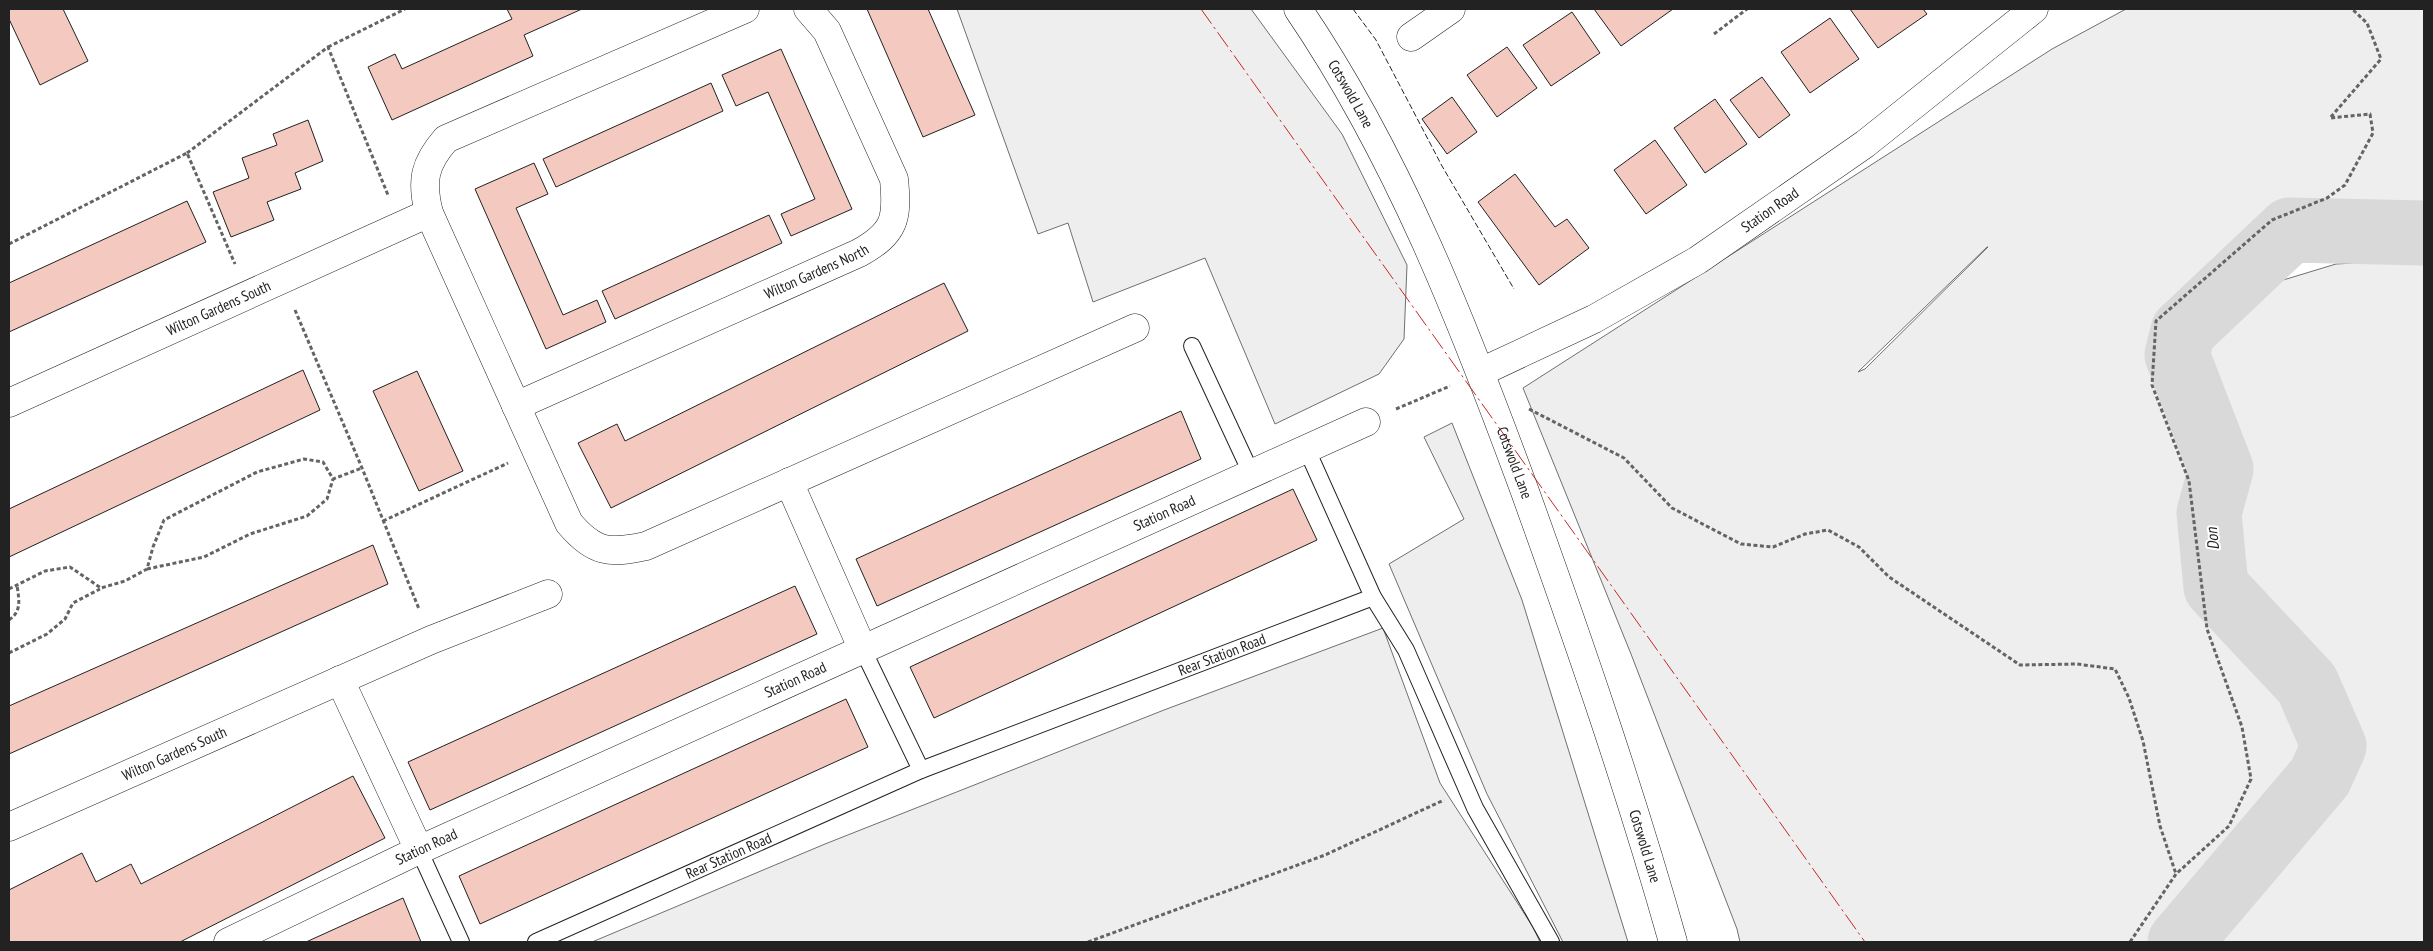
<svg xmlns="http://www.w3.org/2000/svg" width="2433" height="951" viewBox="0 0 2433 951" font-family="'PT Sans Narrow',sans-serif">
  <rect width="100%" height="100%" fill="#fff"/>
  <!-- green -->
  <g fill="#eee" stroke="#6f6f6f" fill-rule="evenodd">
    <polygon points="957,9 1251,9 1342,134 1407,265 1404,339 1379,374 1275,424 1205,258 1093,302 1068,223 1038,234"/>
    <path d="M2126 9H2424V217L2279 226 2245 252 2185 309 2162 345 2168 391 2198 476 2202 559 2215 618 2304 717 2311 745 2293 787 2211 875 2158 942H1740L1737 929 1631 654 1523 388 2052 49ZM1988 247 1865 369 1858 372 1987 247Z"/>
    <polygon points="2414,260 2424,261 2424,942 2205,942 2356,775 2329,694 2247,587 2236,530 2244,475 2203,385 2209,336 2270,284 2336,264"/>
    <polygon points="1452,423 1522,600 1628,942 1563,942 1487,794 1389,564 1464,519 1424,437"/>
    <polygon points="1383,628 1440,783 1533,927 1540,942 592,942 825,844 1164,710"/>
  </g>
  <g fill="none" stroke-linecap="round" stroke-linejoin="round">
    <!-- river -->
    <polyline stroke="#d9d9d9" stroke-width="65" points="2180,942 2320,777 2334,746 2307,684 2216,587 2209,513 2221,469 2177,355 2183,331 2290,230 2424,233"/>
  </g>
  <!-- building -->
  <g fill="#f3c9c0" stroke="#222">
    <polygon points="9,9 63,9 88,61 40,85 9,19"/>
    <polygon points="507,9 582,9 524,35 533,56 392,120 368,67 395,54 402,69 512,19"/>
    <polygon points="867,9 928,9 975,115 923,137"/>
    <polygon points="1594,9 1673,9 1621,46"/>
    <polygon points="1850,9 1923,9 1927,14 1878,48"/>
    <polygon points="1572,12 1600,53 1551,86 1523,45"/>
    <polygon points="1830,18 1859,59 1810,93 1781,52"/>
    <polygon points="1507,47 1537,88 1497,117 1467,75"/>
    <polygon points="781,49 852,209 791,236 781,214 815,199 768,92 736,106 722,75"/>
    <polygon points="1762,77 1790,115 1759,138 1730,100"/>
    <polygon points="711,83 723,111 556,187 543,159"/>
    <polygon points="1452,97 1477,132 1447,154 1422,119"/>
    <polygon points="1715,99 1747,144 1705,173 1674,128"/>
    <polygon points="308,120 323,161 295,173 301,189 267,202 274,220 231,237 213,192 249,178 242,158 277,145 273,134"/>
    <polygon points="1655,140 1687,185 1646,214 1614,170"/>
    <polygon points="534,163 548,194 516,208 563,315 597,300 606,322 546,349 475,189"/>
    <polygon points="1515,174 1555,227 1567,219 1589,248 1539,285 1478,202"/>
    <polygon points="187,201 206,242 9,332 9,283"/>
    <polygon points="769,215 782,243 615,319 602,291"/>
    <polygon points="944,283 968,331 611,508 578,443 617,424 625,441"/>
    <polygon points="303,370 320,410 9,557 9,509"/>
    <polygon points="417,371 463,471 419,491 373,391"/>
    <polygon points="1181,411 1201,459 877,606 856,559"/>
    <polygon points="1293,489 1317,540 934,718 910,667"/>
    <polygon points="373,545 388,584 9,754 9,706"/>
    <polygon points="795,586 817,634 430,810 408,762"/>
    <polygon points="846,699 868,747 480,924 459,876"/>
    <polygon points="353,776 385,838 180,942 9,942 9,890 82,853 96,882 131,864 141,884"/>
    <polygon points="403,898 421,942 306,942"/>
  </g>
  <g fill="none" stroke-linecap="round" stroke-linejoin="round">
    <!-- service casing -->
    <g stroke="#222" stroke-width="18">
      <g id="service">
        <polyline points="1192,346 1252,475"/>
        <polyline points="1373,597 1406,650 1475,808 1551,942"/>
        <polyline points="863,650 921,770"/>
        <polyline points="419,850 461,942"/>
        <path id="s1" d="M536 942 921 770 1373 597 1307 450"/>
      </g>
    </g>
    <!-- minor casing -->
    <g stroke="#222" stroke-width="29">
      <g id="minor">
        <path d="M745 9 446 139C424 164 421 181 429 213L569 523C594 553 610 554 646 546L1135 328"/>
        <polyline points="1411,37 1451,9"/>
        <path id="s2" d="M1481 372 1594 319 1698 260 1865 144 2034 9"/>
        <path id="s3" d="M9 403 429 213"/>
        <path id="s4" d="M516 406 859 253C895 233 898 219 894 179L827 31 808 9"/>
        <polyline points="789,482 863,650"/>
        <polyline points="340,680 419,850"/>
        <path id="s5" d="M9 827 431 640 548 594"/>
        <path id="s6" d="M228 942 419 850 1366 422"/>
      </g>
    </g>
    <!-- tertiary casing -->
    <g stroke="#222" stroke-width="29">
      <g id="tertiary">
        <path id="s7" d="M1298 9C1398 156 1463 323 1524 489 1578 639 1630 789 1673 942"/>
      </g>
    </g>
    <!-- path -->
    <g stroke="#646464" stroke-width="3" stroke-dasharray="4 2.5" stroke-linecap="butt">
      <polyline points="1714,34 1747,9"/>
      <polyline points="328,47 405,9"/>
      <polyline points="187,153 328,47 388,195"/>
      <polyline points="9,244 187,153 235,264"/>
      <polyline points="295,310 362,468 419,609"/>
      <polyline points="1396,409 1450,386"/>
      <polyline points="1529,409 1624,458 1672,508 1741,544 1773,547 1805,534 1828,530 1859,547 1889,577 2020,665 2077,664 2115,669 2129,698 2143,741 2160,826 2176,874"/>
      <polyline points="383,521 508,463"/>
      <polyline points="147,569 204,557 250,534 307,516 327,499 333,479"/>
      <polyline points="9,589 45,571 70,567 101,588 125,581 147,569 153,547 164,520 257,472 304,459 323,462 333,479 362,468"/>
      <path d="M9 620C22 611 19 600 17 585"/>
      <polyline points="9,653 47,634 65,619 73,603 100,589"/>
      <polyline points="1088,942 1325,855 1444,800"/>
      <polyline points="2130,942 2176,874 2229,826 2251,779 2242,727 2207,629 2189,481 2152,385 2156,321 2272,220 2327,198 2345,185 2373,133 2370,114 2330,118 2381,59 2367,23 2352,9"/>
    </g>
    <!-- service -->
    <use href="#service" stroke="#fff" stroke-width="16"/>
    <!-- minor -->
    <use href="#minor" stroke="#fff" stroke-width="28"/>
    <!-- tertiary -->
    <use href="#tertiary" stroke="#fff" stroke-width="28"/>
    <!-- fence -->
    <polyline stroke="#222" stroke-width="1" stroke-dasharray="6 2.5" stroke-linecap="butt" points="1353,9 1376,40 1442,166 1514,289"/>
    <!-- power -->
    <polyline stroke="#c62828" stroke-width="1" stroke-dasharray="18 4 2.5 4" stroke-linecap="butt" points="1201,9 1865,942"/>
  </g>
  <g text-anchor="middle" stroke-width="4" stroke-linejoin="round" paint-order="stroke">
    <!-- street labels -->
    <g font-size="15" fill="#222" stroke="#fff">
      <text dy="5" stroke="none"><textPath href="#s7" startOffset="100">Cotswold Lane</textPath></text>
      <text dy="5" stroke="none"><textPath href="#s2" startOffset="332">Station Road</textPath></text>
      <text dy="5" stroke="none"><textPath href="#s4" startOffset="329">Wilton Gardens North</textPath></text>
      <text dy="5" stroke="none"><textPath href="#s3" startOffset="230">Wilton Gardens South</textPath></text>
      <text dy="5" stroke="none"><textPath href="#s7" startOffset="504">Cotswold Lane</textPath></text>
      <text dy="5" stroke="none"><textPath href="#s6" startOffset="1030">Station Road</textPath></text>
      <text dy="5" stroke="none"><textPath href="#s1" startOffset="744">Rear Station Road</textPath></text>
      <text dy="5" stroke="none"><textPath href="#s6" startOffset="625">Station Road</textPath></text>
      <text dy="5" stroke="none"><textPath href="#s5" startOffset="181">Wilton Gardens South</textPath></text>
      <text dy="5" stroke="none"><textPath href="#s6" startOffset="220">Station Road</textPath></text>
      <text dy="5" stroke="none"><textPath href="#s7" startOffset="909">Cotswold Lane</textPath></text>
      <text dy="5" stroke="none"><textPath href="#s1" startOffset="211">Rear Station Road</textPath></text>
    </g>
    <!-- water labels -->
    <g font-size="16" font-style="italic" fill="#222" stroke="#fff">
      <text transform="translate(2212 539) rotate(-95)" y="6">Don</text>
    </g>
  </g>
  <!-- border -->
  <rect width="2433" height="951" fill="none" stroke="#222222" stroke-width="20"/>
</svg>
